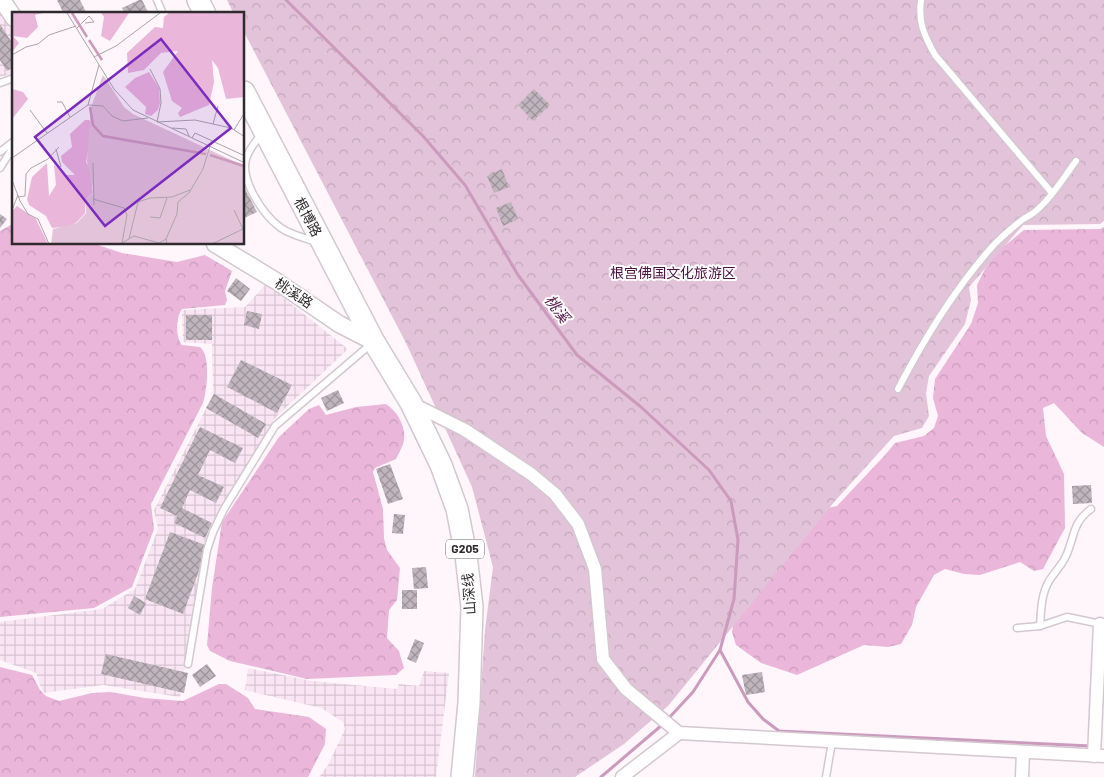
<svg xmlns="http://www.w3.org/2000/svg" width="1104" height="777" viewBox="0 0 1104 777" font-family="Barlow,'Noto Sans SC',sans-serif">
  <defs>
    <pattern id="industrial-grid" width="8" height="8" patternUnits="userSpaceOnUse" patternTransform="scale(1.25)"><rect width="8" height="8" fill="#f9e5f3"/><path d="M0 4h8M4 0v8" fill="none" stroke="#d6c5d1"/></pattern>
    <pattern id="forest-crowns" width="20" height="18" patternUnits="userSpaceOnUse" patternTransform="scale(1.25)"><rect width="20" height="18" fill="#eab6da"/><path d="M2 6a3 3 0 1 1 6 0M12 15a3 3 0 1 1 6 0" fill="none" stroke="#c99dbb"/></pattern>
    <pattern id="park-crowns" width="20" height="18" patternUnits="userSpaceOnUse" patternTransform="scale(1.25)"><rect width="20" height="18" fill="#e3c3d9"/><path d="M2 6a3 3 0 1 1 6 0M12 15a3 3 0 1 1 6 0" fill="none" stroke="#c3a8bb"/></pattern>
    <pattern id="building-cross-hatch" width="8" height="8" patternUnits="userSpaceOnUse" patternTransform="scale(1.25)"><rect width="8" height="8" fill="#c1b5bd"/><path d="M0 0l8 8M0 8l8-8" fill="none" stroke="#9d939a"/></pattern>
  </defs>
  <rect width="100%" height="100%" fill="#fef6fb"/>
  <!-- industrial -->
  <g fill="url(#industrial-grid)">
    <polygon points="0,0 14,25 14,73 0,77"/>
    <polygon points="266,284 348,349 275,418 212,523 204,543 180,697 103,685 43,693 36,673 0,660 0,622 102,609 135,589 158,529 154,510 213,395 212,344 183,342 182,310 245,307"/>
    <polygon points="248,668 312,681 397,689 399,684 419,686 424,671 449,673 436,777 319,777 328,765 345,729 343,722 321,708 245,690"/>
  </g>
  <!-- forest -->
  <g fill="url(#forest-crowns)">
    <path d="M14 223V244H95L122 253 177 262 205 255 232 271 225 291 227 300 225 305 182 309C176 317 175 337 182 345L200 347C211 355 207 391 203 403L151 504 154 529 132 587 94 608 0 617V231Z"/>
    <polygon points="1104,227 1104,447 1082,433 1054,403 1043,408 1046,436 1064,474 1065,528 1043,569 1034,571 1020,562 980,575 964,574 945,569 934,575 916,607 912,625 901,644 888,647 864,645 797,675 761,663 736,645 732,632 738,597 827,508 837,506 885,455 895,443 924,436 934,428 938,416 933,398 935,379 971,324 978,303 977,285 985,269 997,252 1024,230 1100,229"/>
    <path d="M386 404C397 411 406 426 404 440 403 446 399 453 396 459L375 468 373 472 383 509 384 538 387 550 400 568 397 600 389 610 387 638 399 651 404 668 396 675 307 679 230 661 210 651 207 645 212 588 222 522 279 437 309 409 319 405 326 415 356 407Z"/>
    <polygon points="0,667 32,675 40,690 46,696 59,701 92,693 110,692 145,698 183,701 219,684 226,684 248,698 255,709 309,717 326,729 325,744 308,777 0,777"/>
  </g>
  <!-- park -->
  <polygon fill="url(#park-crowns)" points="227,0 1104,0 1104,221 1100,224 1023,225 969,287 971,300 965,324 929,376 926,393 929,416 922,428 894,436 835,501 668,706 624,744 575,777 475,777 485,630 493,567 472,487 406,343 244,32 244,14 234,14"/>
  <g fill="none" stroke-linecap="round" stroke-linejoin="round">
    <!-- stream -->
    <g stroke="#cc9abd" stroke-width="3">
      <polyline points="286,0 423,136 465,185 518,275 577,355 641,407 709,470 731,501 738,540 734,599 720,650 693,692 667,720"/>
      <polyline points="720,650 748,702 763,719 779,731 1091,746"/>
      <polyline points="601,777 662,725"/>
    </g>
  </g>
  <!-- building -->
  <g fill="url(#building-cross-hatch)">
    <polygon points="57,0 80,0 87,14 64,14"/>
    <polygon points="139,0 142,0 149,14 125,14 122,8"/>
    <polygon points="0,24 14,46 14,67 7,71 0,60"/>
    <polygon points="534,89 550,105 533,121 518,105"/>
    <polygon points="502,169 509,187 494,193 487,176"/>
    <polygon points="244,187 257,212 244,218"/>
    <polygon points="511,202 518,219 503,226 496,208"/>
    <polygon points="0,214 7,219 0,228"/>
    <polygon points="236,278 250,289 241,301 227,291"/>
    <polygon points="247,311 262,314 259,329 244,325"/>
    <rect x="186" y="315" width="26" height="25"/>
    <polygon points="241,360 292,385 277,413 227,387"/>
    <polygon points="338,390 344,403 327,411 321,398"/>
    <polygon points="214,394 266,424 258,438 206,408"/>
    <polygon points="200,427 243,448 235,463 210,450 198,475 224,487 216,503 190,490 182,508 212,523 205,538 174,523 177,516 160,508"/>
    <polygon points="390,464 403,499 388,504 376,469"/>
    <polygon points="1091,485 1092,503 1073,504 1072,486"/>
    <polygon points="394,514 405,515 403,534 392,533"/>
    <polygon points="170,532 208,546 183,614 145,599"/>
    <polygon points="426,567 428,588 414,589 412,568"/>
    <rect x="402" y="590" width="15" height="19"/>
    <polygon points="134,596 146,603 140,615 128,608"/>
    <polygon points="415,639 424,643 416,663 407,659"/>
    <polygon points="106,654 188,673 184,693 101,674"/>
    <polygon points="207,664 216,676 200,687 192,675"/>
    <polygon points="762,672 765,692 746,695 742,675"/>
  </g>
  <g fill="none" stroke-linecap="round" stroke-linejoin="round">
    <!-- service casing -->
    <g stroke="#d4c8d0" stroke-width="9">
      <g id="service">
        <polyline points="157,0 163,14"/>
        <path d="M921 0C918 23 924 35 935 55L1052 193"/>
        <polyline points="0,83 14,78"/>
        <path d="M262 133C257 140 250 148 247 156 238 178 263 215 281 228 291 235 305 238 317 242"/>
        <polyline points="0,152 14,141"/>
        <polyline points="0,168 14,146"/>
        <path d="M898 389C924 339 954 290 991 248 1000 238 1012 228 1022 220 1027 216 1034 214 1038 209 1053 196 1064 177 1076 161"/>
        <path d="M1040 626C1041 611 1041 595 1049 581 1054 573 1062 565 1066 556 1075 536 1072 523 1091 509"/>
        <polyline points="1017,628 1040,626 1067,617 1101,624"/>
        <polyline points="188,664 207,550 213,532 224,509 275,426 371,344"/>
        <polyline points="826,777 832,742"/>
      </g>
    </g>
    <!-- minor casing -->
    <g stroke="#d4c8d0" stroke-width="15">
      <g id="minor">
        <polyline points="411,403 465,430 531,474 555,494 578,524 595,569 603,659 626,689 679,733 1104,756"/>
        <polyline points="1094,756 1100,624"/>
        <polyline points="622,777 679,733"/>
        <polyline points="1022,777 1023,752"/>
      </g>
    </g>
    <!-- tertiary casing -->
    <g stroke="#d4c8d0" stroke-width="19">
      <g id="tertiary">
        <polyline points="2,0 14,18"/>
        <polyline points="215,244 276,281 339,324 374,342"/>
      </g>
    </g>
    <!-- trunk casing -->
    <g stroke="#d4c8d0" stroke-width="24">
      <g id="trunk">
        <polyline points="198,0 205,14"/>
        <polyline points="244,92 374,342 411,403 441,465 457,509 466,555 472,607 469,703 462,777"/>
      </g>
    </g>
    <!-- service -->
    <use href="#service" stroke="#fff" stroke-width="6"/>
    <!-- minor -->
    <use href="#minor" stroke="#fff" stroke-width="12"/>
    <!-- tertiary -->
    <use href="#tertiary" stroke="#fff" stroke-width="16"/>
    <!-- trunk -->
    <use href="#trunk" stroke="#fff" stroke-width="21"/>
  </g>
  <g text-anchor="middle" stroke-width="4" stroke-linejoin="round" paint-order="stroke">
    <!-- shield labels -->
    <rect fill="#fff" stroke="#6d6a6c" stroke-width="1" x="446" y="539.5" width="38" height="19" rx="4"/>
    <g font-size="12" font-weight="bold" fill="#2f2a2d">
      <text x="465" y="553">G205</text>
    </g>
    <!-- street labels -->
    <g font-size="14" fill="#2f2a2d" stroke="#fff">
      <text transform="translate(308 217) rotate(62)" y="5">根博路</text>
      <text transform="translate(294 293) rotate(34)" y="5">桃溪路</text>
      <text transform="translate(469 594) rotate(-94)" y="5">山深线</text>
    </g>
    <!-- park labels -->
    <g font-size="14" fill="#4b103f" stroke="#fff">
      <text x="673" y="278">根宫佛国文化旅游区</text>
    </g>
    <!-- water labels -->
    <g font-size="15" font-style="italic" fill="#5d214f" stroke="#fff">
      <text transform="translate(557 309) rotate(53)" y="5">桃溪</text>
    </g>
  </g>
  <!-- overview -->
  <g transform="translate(12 12)">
    <rect width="232" height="232" fill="#fef6fb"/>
    <path d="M0 1H31L23 3 26 15 15 26 1 24 7 31 0 40ZM89 1H117L98 29 89 24 92 5ZM157 1H232V85L214 87 206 56 200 48 202 70 197 93 168 105 166 101 170 96 160 89 151 60 166 39 149 41 132 58 116 61 115 41 143 15 151 16 152 5ZM137 60 147 76 148 91 146 98 139 104 133 102 134 95 113 75 123 66ZM0 77 11 80 16 87 0 107ZM73 108H77L81 113 74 150 78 156 81 181 73 188V201L65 210 58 214 40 216 34 204 17 193 15 187 20 165 35 151 37 184 44 173 42 152 52 163H63L50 150 49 144 60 135 58 122ZM5 194 24 207 36 232H0V199Z" fill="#eab6da"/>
    <path d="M91 63 112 95 121 102 232 154V232H39L41 217 65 211 74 201 73 188 82 181 75 149 79 95Z" fill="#e3c3d9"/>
    <path fill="none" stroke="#cc9abd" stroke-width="2.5" d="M60 1 75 25M77 28 90 48M78 95 81 113 91 124 194 142M198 143 232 154"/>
    <path fill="none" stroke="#aba4a9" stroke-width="1" d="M55 1 102 77 121 98 233 151M65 16 77 4 82 10 73 11M0 43 14 35 26 32 37 23 64 14M82 45 104 34 148 1M138 57 148 77 149 91 145 110 183 108 219 116 233 125M45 90H50L58 105M76 93 87 53M18 98 35 121M201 112 206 94M160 116 174 117 177 124M222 118 233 100M180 126 183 121 233 144M26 127 37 142M44 137 49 155M0 146 76 93 91 94 100 104 111 109 136 106M81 151 82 193M0 168 8 189 16 202 26 207 37 232M6 185 13 184 14 162 19 156 36 147 47 135M81 187 112 196 115 203 110 231 122 224 147 231 154 227M0 198 6 183M222 198 231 217M138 205 148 206 155 186M117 227 126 190 138 186 160 185 178 178M155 232 154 227 165 202 166 190 177 181 191 157 198 134M200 232 233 216"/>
    <path fill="#7b2cbf" fill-opacity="0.15" stroke="#7b2cbf" stroke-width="2.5" d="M149 27 219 116 93 214 23 125Z"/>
    <rect width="232" height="232" fill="none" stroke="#2f2a2d" stroke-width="2.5"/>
  </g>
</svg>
